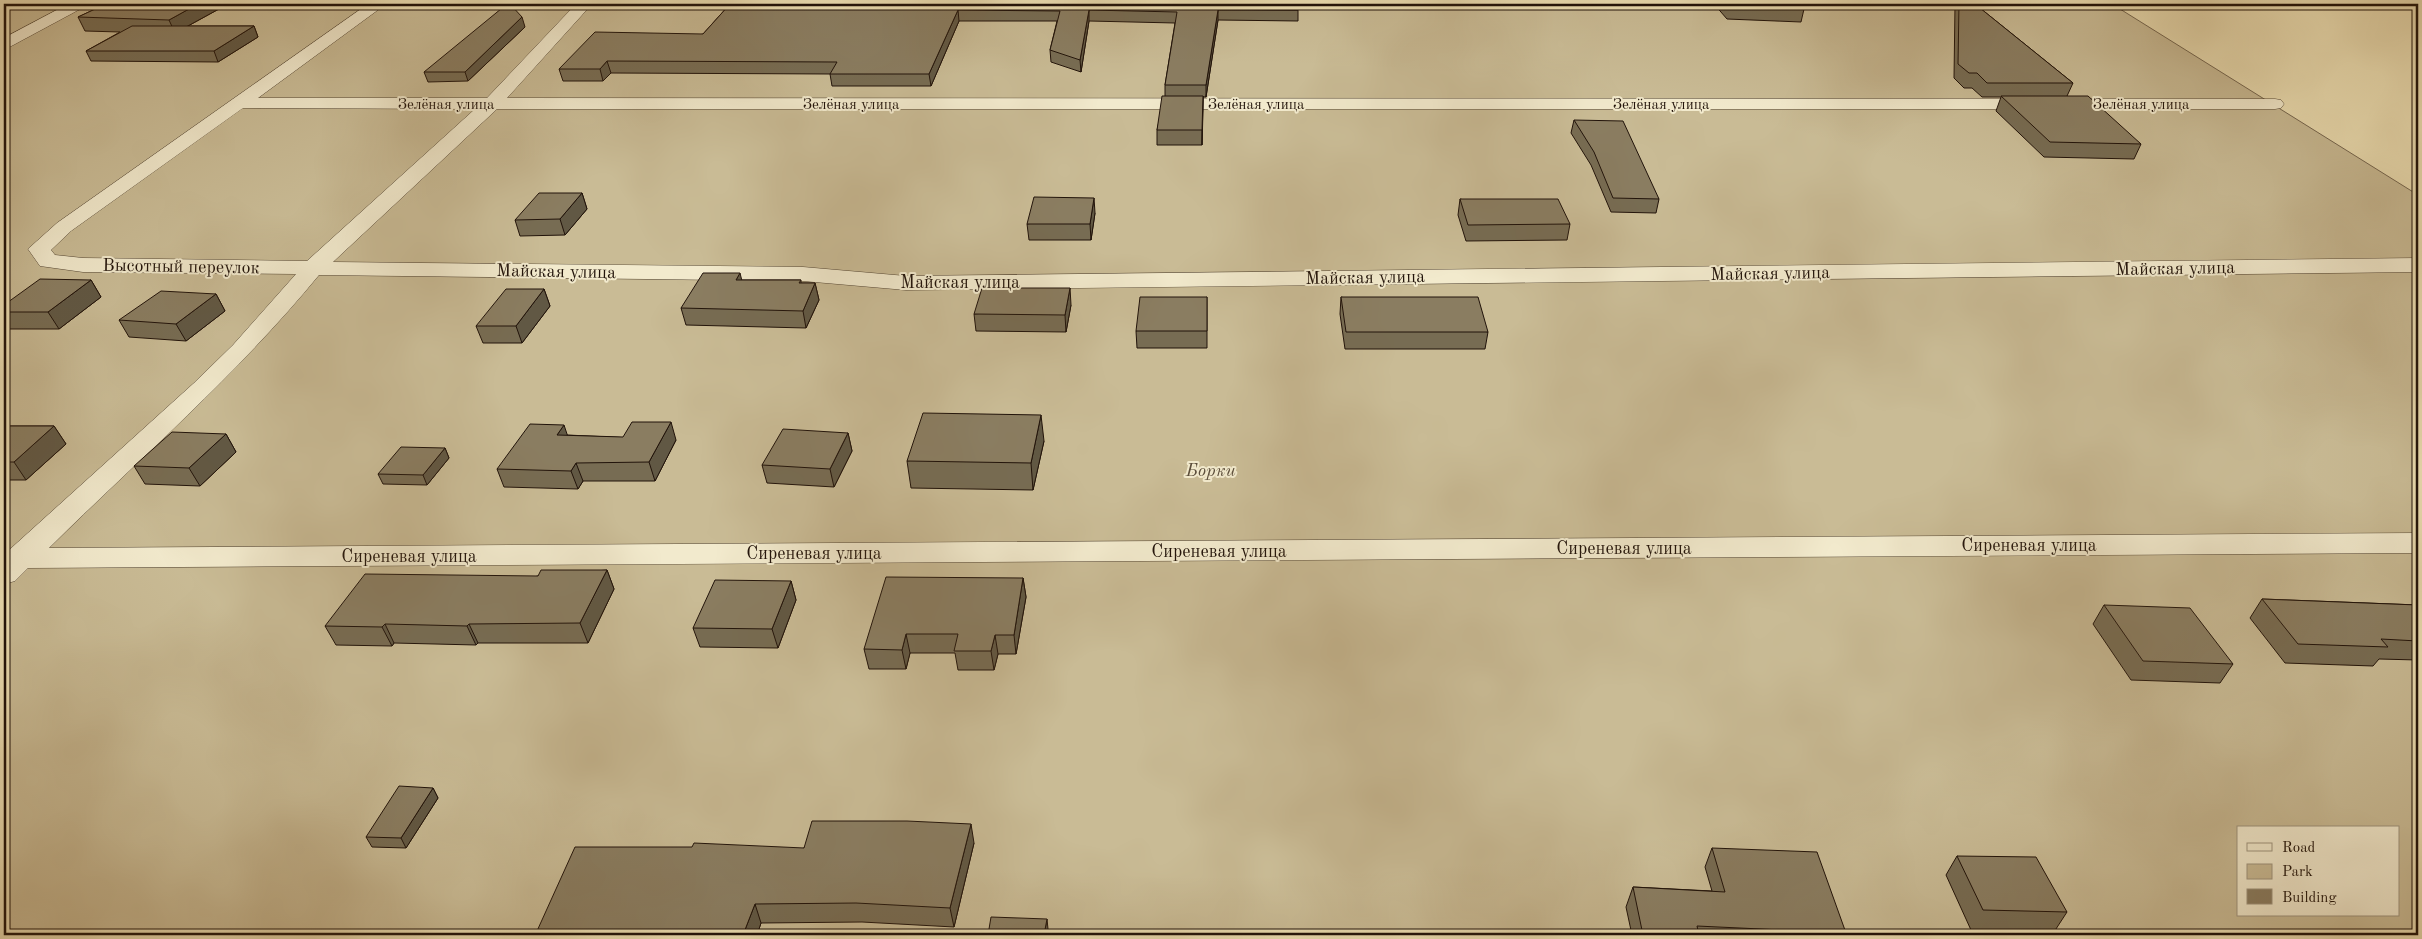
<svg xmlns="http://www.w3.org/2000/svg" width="2422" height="939" viewBox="0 0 2422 939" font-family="'Old Standard TT',serif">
  <rect width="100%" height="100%" fill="#ebdeb2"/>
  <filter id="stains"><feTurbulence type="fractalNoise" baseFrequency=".004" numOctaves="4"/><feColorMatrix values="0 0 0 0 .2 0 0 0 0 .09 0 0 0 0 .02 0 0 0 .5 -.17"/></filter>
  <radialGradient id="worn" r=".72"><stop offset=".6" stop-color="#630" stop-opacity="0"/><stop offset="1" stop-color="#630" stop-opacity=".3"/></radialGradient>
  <!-- green -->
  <path fill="#c9bb95" stroke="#756750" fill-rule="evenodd" d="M4 4H2112L2418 195V935H4ZM2238 828H2398V915H2238Z"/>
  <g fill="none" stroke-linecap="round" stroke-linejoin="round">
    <!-- street casing -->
    <g stroke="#544634" stroke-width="1">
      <g id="street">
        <polygon points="68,4 87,4 84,7 4,50 4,38"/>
        <path d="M368 4H386L258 98H487L576 4H592L507 98 2275 99 2281 100 2284 104 2281 108 2275 109H497L333 262 803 267 906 276 2418 258V272L906 290 803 281 319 275C236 376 141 457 49 548L2418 533V553L28 568 15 581 4 584V557L8 551 194 383 233 345 296 274 83 272 40 266 28 249 57 223ZM243 108 475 109 307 261 83 258 55 255 51 250 71 231Z"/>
      </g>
    </g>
    <!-- street -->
    <use href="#street" fill="#f2eacd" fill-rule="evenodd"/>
  </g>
  <!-- wall -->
  <g fill="#776c53" stroke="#21130a">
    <polygon points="106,4 228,4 188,26 254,26 258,37 218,62 91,61 86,51 120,32 85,31 78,17"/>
    <polygon points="730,4 1298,10 1298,21 1218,20 1206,97 1203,97 1202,145 1157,145 1157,130 1165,96 1165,85 1175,23 1089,21 1081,72 1051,62 1050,50 1057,21 959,21 931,86 832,86 830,74 611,73 603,81 563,81 559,69 703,34"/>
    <polygon points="1714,4 1800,4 1804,9 1801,22 1727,19"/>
    <polygon points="1955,4 1975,4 2073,83 2067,96 2141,144 2134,159 2044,157 1996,111 2001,97 1982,97 1972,88 1964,88 1954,78"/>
    <polygon points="525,27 468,81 428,82 424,72"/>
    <polygon points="1574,120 1659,199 1656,213 1611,212 1591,165 1571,133"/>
    <polygon points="582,193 587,209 565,235 520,236 515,220"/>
    <polygon points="1460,199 1570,224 1567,240 1466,241 1458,215"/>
    <polygon points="1095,213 1091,240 1029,240 1027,224"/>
    <polygon points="91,280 101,297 59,329 6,329 4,326 4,305"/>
    <polygon points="742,280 801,280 801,283 815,283 819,300 806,328 686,325 681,308"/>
    <polygon points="544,289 550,306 522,343 483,343 476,326"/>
    <polygon points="216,294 225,311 186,341 129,337 119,320"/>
    <polygon points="1207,297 1207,348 1137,348 1136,331"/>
    <polygon points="1341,297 1488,332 1485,349 1345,349 1340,314"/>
    <polygon points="1071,305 1066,332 976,331 974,314"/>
    <polygon points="4,426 54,426 66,444 26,480 4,480"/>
    <polygon points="848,433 852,451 834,487 767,483 762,465"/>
    <polygon points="226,434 236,452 200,486 145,484 134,466"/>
    <polygon points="567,435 676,440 655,481 583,481 578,489 504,487 497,469"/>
    <polygon points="1044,441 1033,490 911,488 907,461"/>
    <polygon points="445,448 449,458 427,485 383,484 378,474"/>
    <polygon points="607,570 614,589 588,643 478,643 476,645 394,643 392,646 336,645 325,626 538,576"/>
    <polygon points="1023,578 1026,597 1016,654 998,654 994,670 958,670 955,653 910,653 906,669 869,669 864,649"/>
    <polygon points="791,581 796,600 778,648 700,647 693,628"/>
    <polygon points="2262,599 2418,605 2418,660 2379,659 2373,666 2285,663 2250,618"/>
    <polygon points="2104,605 2233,664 2220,683 2131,680 2093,624"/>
    <polygon points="433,788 438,798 406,848 372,847 366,837"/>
    <polygon points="974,843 954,927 862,922 761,923 757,935 539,935 537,931 804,848"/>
    <polygon points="1712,848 1846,933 1845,935 1632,935 1626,907 1633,887 1712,891 1705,867"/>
    <polygon points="1957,856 2067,912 2054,932 1971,930 1946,875"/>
  </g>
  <!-- shaded-wall -->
  <g fill="#615844" stroke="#21130a">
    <polygon points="198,4 228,4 175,33 169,20"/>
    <polygon points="958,10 959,21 931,86 929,74"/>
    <polygon points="1089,10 1089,21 1081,72 1080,60"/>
    <polygon points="1218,10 1218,20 1206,97 1206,85"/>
    <polygon points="522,17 525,27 468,81 465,72"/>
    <polygon points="254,26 258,37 218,62 214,51"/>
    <polygon points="607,61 611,73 603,81 600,69"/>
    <polygon points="1203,96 1203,111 1202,145 1202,130"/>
    <polygon points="582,193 587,209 565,235 560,219"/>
    <polygon points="1094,198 1095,213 1091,240 1090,224"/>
    <polygon points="740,273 744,289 736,280"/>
    <polygon points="91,280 101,297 59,329 48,312"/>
    <polygon points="815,283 819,300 806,328 803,311"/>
    <polygon points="1070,288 1071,305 1066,332 1065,315"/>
    <polygon points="544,289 550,306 522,343 516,326"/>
    <polygon points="216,294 225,311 186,341 176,324"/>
    <polygon points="1041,415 1044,441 1033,490 1031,463"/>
    <polygon points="671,422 676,440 655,481 649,462"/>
    <polygon points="564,425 570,443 557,435"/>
    <polygon points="54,426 66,444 26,480 14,462"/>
    <polygon points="848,433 852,451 834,487 830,469"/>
    <polygon points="226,434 236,452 200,486 189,468"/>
    <polygon points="445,448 449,458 427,485 423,475"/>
    <polygon points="576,463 583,481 578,489 571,471"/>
    <polygon points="607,570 614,589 588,643 580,623"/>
    <polygon points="1023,578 1026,597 1016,654 1014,635"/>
    <polygon points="791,581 796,600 778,648 772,629"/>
    <polygon points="385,624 394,643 392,646 382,627"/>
    <polygon points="469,624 478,643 476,645 467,626"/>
    <polygon points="906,634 910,653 906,669 902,650"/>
    <polygon points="995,635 998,654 994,670 991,651"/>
    <polygon points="433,788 438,798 406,848 401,838"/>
    <polygon points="971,824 974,843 954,927 950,908"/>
    <polygon points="755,904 761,923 757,935 743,935"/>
    <polygon points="1047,919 1048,929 1047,935 1044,935"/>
  </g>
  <!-- building -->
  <g fill="#8a7d61" stroke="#21130a">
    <polygon points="106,4 198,4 169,20 78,17"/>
    <polygon points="507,4 510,4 522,17 465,72 424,72"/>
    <polygon points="730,4 1298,4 1298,10 1218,10 1206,85 1165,85 1177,12 1089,10 1080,60 1050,50 1060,11 958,10 929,74 830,74 837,62 607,61 600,69 559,69 595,32 703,34"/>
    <polygon points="1729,4 1800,4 1804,9 1730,6"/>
    <polygon points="1959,4 1975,4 2073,83 1987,83 1977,73 1969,73 1958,64"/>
    <polygon points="132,26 254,26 214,51 86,51"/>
    <polygon points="1162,96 1203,96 1202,130 1157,130"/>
    <polygon points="2001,96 2088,96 2141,144 2050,142"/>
    <polygon points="1574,120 1623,121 1659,199 1613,198 1594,152"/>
    <polygon points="539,193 582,193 560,219 515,220"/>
    <polygon points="1034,197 1094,198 1090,224 1027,224"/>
    <polygon points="1460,199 1558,199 1570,224 1468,225"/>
    <polygon points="703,273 740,273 736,280 801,280 799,283 815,283 803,311 681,308"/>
    <polygon points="40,279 91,280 48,312 4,312 4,305"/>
    <polygon points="982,288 1070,288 1065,315 974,314"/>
    <polygon points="506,289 544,289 516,326 476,326"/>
    <polygon points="161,291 216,294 176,324 119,320"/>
    <polygon points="1140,297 1207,297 1207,331 1136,331"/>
    <polygon points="1341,297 1478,297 1488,332 1346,332"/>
    <polygon points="923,413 1041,415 1031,463 907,461"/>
    <polygon points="632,422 671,422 649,462 576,463 571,471 497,469 530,424 564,425 557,435 623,437"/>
    <polygon points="4,426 54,426 14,462 4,462"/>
    <polygon points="783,429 848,433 830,469 762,465"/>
    <polygon points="172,432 226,434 189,468 134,466"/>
    <polygon points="401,447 445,448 423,475 378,474"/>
    <polygon points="541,570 607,570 580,623 469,624 467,626 385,624 382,627 325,626 365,574 538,576"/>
    <polygon points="886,577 1023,578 1014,635 995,635 991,651 954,651 958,634 906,634 902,650 864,649"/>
    <polygon points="715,580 791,581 772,629 693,628"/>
    <polygon points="2262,599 2418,605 2418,641 2381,639 2388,647 2298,644"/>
    <polygon points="2104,605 2190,608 2233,664 2143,661"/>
    <polygon points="399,786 433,788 401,838 366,837"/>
    <polygon points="812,821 907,821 971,824 950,908 856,903 755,904 743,935 656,935 657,932 537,931 575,847 692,847 694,843 804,848"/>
    <polygon points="1712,848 1817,852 1846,933 1697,926 1699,935 1643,935 1633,887 1725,892"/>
    <polygon points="1957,856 2036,857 2067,912 1983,910"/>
    <polygon points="991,917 1047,919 1044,935 988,935"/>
  </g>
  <g text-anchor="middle" stroke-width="4" stroke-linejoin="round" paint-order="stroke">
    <!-- far-street labels -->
    <g font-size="15" fill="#21130a" stroke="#f2eacd">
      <text x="446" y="109">Зелёная улица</text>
      <text x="851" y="109">Зелёная улица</text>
      <text x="1256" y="109">Зелёная улица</text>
      <text x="1661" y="109">Зелёная улица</text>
      <text x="2141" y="109">Зелёная улица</text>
    </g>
    <!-- street labels -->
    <g font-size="18" fill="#21130a" stroke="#f2eacd">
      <text transform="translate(181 266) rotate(1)" y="6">Высотный переулок</text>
      <text transform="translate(2175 268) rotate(-1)" y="6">Майская улица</text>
      <text transform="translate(556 271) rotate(1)" y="6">Майская улица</text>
      <text transform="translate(1770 273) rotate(-1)" y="6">Майская улица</text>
      <text transform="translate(1365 277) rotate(-1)" y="6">Майская улица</text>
      <text x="960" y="288">Майская улица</text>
      <text x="2029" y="551">Сиреневая улица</text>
      <text x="1624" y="554">Сиреневая улица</text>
      <text x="1219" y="557">Сиреневая улица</text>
      <text x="814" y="559">Сиреневая улица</text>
      <text x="409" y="562">Сиреневая улица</text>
    </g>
    <!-- park labels -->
    <g font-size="18" font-style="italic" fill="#5c4e3b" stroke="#f2eacd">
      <text x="1211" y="476">Борки</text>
    </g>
  </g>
  <!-- margin -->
  <rect width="2422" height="939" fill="none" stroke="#ebdeb2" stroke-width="20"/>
  <rect x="5" y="5" width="2412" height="929" fill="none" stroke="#21130a" stroke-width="2.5"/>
  <rect x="10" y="10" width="2402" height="919" fill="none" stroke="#21130a"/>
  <!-- legend -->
  <rect x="2237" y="826" width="162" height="90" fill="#f2eacd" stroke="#9e947f"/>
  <rect x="2247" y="843" width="25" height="8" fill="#f2eacd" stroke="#9e947f"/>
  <text x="2282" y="852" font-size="15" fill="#21130a">Road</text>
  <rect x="2247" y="864" width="25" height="15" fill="#c9bb95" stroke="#9e947f"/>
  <text x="2282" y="876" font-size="15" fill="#21130a">Park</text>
  <rect x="2247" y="889" width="25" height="15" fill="#8a7d61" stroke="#9e947f"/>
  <text x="2282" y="902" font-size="15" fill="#21130a">Building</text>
  <rect width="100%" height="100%" filter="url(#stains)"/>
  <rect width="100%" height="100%" fill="url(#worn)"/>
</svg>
